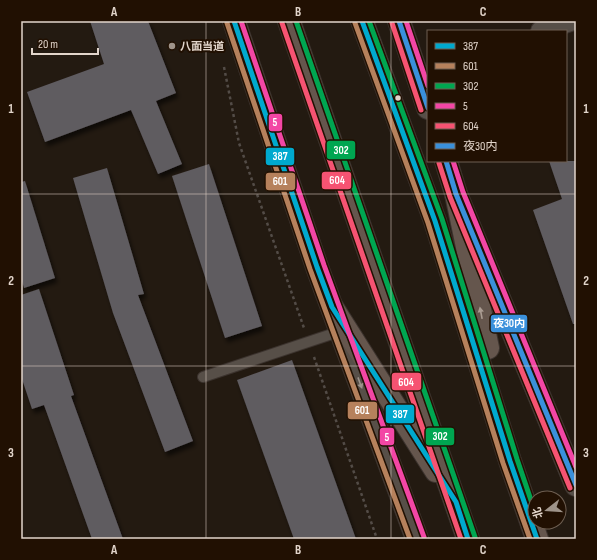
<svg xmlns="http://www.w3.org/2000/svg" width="597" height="560" viewBox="0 0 597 560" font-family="'Sofia Sans Condensed','Noto Sans SC',sans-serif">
  <defs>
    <filter id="shadow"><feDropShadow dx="2.5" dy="4.5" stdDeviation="2" flood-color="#0009"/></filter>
  </defs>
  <rect width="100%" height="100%" fill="#231a11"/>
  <!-- building -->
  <g fill="#5f5b60" filter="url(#shadow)">
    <polygon points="90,21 148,21 176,93 156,101 182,164 158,174 131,110 45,142 27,92 104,64"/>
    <polygon points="549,161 576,161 576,324 573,324 533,210 562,199"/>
    <polygon points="209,164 262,326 225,338 172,176"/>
    <polygon points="107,168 144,294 138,295 193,441 165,452 113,313 73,178"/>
    <polygon points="25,181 55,278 24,288 21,278 21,182"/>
    <polygon points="39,289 74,395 71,396 123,539 92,539 44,405 32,409 21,376 21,295"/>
    <polygon points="292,360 356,539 294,539 237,380"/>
  </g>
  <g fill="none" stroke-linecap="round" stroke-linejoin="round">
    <!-- lane casing -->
    <g stroke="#3c332e" stroke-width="12">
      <polyline id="lane" points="203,377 341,331"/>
    </g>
    <!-- street casing -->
    <g stroke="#3c332e" stroke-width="22">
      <polyline id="street" points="541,31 570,21"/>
    </g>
    <!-- secondary casing -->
    <g stroke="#3c332e" stroke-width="24">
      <g id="secondary">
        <polyline points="234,21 317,267 417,539"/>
        <polyline points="399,21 428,108"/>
        <polyline points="446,161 456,194 576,485"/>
      </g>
    </g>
    <!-- highway casing -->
    <g stroke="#3c332e" stroke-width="24">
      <g id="highway">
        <polyline points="289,21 468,539"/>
        <polyline points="362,21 435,221 510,461 537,539"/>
        <polyline points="456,194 488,348"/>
        <polyline points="332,307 436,471"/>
      </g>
    </g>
    <!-- path -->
    <g stroke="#534c47" stroke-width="2.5" stroke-dasharray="3 3" stroke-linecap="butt">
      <polyline points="224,67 239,143 304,328"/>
      <polyline points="314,357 377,539"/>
    </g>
    <!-- lane -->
    <use href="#lane" stroke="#574f48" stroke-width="10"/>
    <!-- street -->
    <use href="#street" stroke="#574f48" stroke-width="20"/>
    <!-- secondary -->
    <use href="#secondary" stroke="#574f48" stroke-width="22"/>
    <!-- highway -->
    <use href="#highway" stroke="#65564d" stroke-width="22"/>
    <!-- bus-1 casing -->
    <g stroke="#211002" stroke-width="8">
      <g id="bus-1">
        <polyline points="234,21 317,267 332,307 456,502 468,539"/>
        <polyline points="362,21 435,221 510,461 537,539"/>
      </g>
    </g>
    <!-- bus-2 casing -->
    <g stroke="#211002" stroke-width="8">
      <g id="bus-2">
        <polyline points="227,23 310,269 410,539"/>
        <polyline points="355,23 428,223 503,463 530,539"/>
      </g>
    </g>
    <!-- bus-3 casing -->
    <g stroke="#211002" stroke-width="8">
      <g id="bus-3">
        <polyline points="296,21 475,537"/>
        <polyline points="369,21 442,219 517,459 535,512"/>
      </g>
    </g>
    <!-- bus-4 casing -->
    <g stroke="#211002" stroke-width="8">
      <g id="bus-4">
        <polyline points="241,21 324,265 424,537"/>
        <polyline points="406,21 428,86"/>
        <polyline points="453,161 463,192 576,467"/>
      </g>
    </g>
    <!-- bus-5 casing -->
    <g stroke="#211002" stroke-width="8">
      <g id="bus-5">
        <polyline points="282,23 461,539"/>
        <polyline points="392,23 421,110"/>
        <polyline points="439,163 450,197 570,488"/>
      </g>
    </g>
    <!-- bus-6 casing -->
    <g stroke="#211002" stroke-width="8">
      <g id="bus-6">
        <polyline points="399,21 428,108"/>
        <polyline points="446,161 456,194 576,485"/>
      </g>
    </g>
    <!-- bus-1 -->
    <use href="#bus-1" stroke="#00a9ce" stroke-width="5"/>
    <!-- bus-2 -->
    <use href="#bus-2" stroke="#b6815c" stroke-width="5"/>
    <!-- bus-3 -->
    <use href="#bus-3" stroke="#00a651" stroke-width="5"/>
    <!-- bus-4 -->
    <use href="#bus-4" stroke="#f346a5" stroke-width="5"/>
    <!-- bus-5 -->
    <use href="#bus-5" stroke="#f65372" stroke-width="5"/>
    <!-- bus-6 -->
    <use href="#bus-6" stroke="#3a90db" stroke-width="5"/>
  </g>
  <!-- one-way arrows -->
  <defs><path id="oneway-solid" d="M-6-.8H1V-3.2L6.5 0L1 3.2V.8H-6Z"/></defs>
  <use fill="#aa9c92" href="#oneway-solid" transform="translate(481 313) rotate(-101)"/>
  <use fill="#9c928a" href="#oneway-solid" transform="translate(360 383) rotate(70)"/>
  <!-- grid -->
  <path fill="none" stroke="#e2d5cb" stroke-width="1" stroke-opacity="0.55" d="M206 21V539M391 21V539M21 194H576M21 366H576"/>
  <!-- markers -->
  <circle fill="#9f948a" stroke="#211002" stroke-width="1.5" cx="172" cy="46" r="4"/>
  <circle fill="#e2d5cb" stroke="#211002" stroke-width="1.5" cx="398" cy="98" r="3.5"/>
  <g text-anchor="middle" stroke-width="4" stroke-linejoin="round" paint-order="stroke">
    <!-- poi labels -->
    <g font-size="11" font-weight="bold" fill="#e2d5cb" stroke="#211002" text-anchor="start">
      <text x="180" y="50">八面当道</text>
    </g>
  </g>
  <g stroke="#211002" stroke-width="1.5">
    <rect x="268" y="113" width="15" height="19" rx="4" fill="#f346a5"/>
    <rect x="326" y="140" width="30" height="20" rx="4" fill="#00a651"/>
    <rect x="265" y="147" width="30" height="19" rx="4" fill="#00a9ce"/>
    <rect x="321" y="171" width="31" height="19" rx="4" fill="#f65372"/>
    <rect x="265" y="172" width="31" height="19" rx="4" fill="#b6815c"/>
    <rect x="490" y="314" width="38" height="19" rx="4" fill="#3a90db"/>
    <rect x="391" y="372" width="31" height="19" rx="4" fill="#f65372"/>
    <rect x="347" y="401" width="31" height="19" rx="4" fill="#b6815c"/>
    <rect x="385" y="404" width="30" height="20" rx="4" fill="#00a9ce"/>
    <rect x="425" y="427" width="30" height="19" rx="4" fill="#00a651"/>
    <rect x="379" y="427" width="16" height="19" rx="4" fill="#f346a5"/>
  </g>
  <g font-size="11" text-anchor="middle" font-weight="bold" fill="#fff">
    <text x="275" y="126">5</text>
    <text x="341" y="154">302</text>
    <text x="280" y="160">387</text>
    <text x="337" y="184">604</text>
    <text x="280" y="185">601</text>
    <text x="509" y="327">夜30内</text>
    <text x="406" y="386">604</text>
    <text x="362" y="414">601</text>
    <text x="400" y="418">387</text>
    <text x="440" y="440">302</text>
    <text x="387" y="441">5</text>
  </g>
  <!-- border -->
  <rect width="597" height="560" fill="none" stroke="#211002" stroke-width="44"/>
  <!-- legend -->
  <rect x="427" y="30" width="140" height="132" fill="#211002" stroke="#6e5f52"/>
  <rect x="435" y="43" width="20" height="6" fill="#00a9ce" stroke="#6e5f52"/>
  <text x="463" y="50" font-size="12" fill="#e2d5cb">387</text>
  <rect x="435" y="63" width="20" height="6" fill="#b6815c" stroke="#6e5f52"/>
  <text x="463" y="70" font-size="12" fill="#e2d5cb">601</text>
  <rect x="435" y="83" width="20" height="6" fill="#00a651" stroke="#6e5f52"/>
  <text x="463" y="90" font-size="12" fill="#e2d5cb">302</text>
  <rect x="435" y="103" width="20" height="6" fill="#f346a5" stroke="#6e5f52"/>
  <text x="463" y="110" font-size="12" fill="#e2d5cb">5</text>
  <rect x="435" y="123" width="20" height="6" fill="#f65372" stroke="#6e5f52"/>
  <text x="463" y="130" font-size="12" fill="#e2d5cb">604</text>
  <rect x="435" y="143" width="20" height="6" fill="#3a90db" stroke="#6e5f52"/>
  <text x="463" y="150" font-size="12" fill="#e2d5cb">夜30内</text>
  <!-- north arrow -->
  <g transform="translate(547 510) rotate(253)"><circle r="19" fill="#211002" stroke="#6e5f52"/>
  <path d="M0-3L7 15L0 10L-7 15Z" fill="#9f948a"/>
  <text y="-6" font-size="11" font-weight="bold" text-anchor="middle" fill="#e2d5cb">北</text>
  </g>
  <!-- scale -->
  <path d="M32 48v6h66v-6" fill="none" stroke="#e2d5cb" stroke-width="2"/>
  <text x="38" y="48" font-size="12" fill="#e2d5cb" stroke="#211002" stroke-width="3" paint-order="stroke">20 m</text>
  <rect x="22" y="22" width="553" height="516" fill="none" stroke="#e2d5cb" stroke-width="1.5"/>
  <g font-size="13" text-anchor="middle" font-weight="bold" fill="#e2d5cb">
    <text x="114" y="16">A</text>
    <text x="298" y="16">B</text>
    <text x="483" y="16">C</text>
    <text x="11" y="113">1</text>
    <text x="586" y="113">1</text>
    <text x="11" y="285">2</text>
    <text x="586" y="285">2</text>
    <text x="11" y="457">3</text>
    <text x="586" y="457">3</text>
    <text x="114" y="554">A</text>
    <text x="298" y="554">B</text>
    <text x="483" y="554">C</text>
  </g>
</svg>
